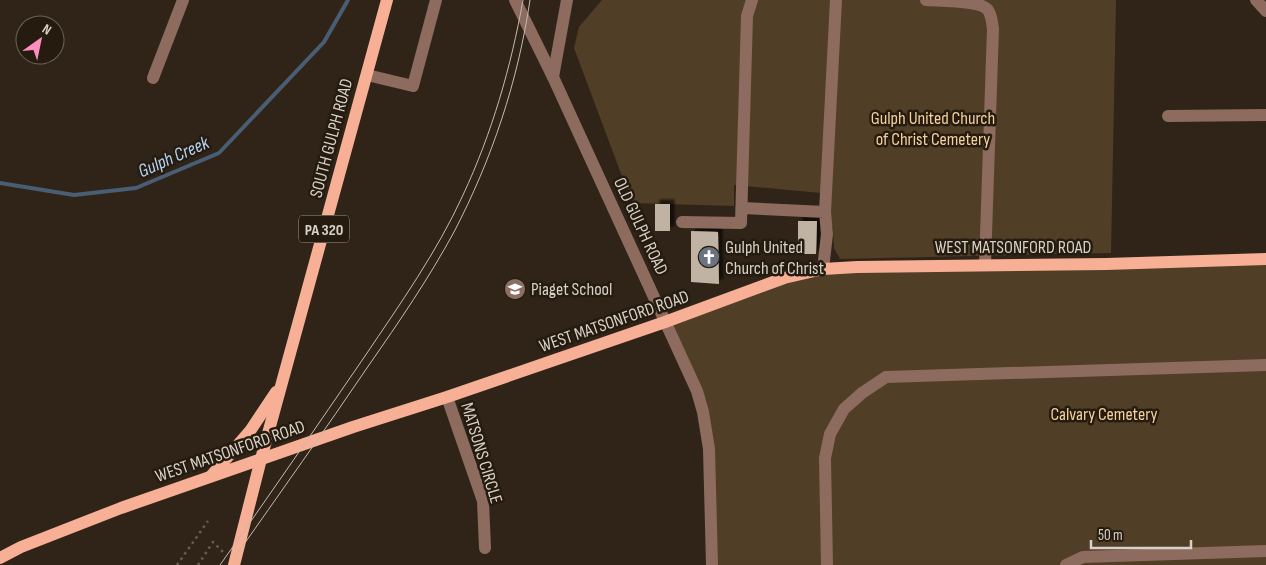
<svg xmlns="http://www.w3.org/2000/svg" width="1266" height="565" viewBox="0 0 1266 565" font-family="'Sofia Sans Condensed',sans-serif">
  <defs>
    <filter id="shadow"><feDropShadow dx="4.5" dy="-4.5" stdDeviation="1" flood-color="#0009"/></filter>
  </defs>
  <rect width="100%" height="100%" fill="#2f2417"/>
  <!-- green -->
  <g fill="#513e27">
    <polygon points="602,0 1116,0 1111,253 840,259 834,248 833,228 821,193 734,185 734,206 632,203 574,48 579,27"/>
    <polygon points="1266,259 1266,565 712,565 703,412 665,322 823,269"/>
  </g>
  <g fill="none" stroke-linecap="round" stroke-linejoin="round">
    <!-- stream -->
    <polyline stroke="#495d75" stroke-width="4" points="0,183 74,195 136,188 219,153 324,42 348,0"/>
  </g>
  <!-- building -->
  <g fill="#c1b3a3" filter="url(#shadow)">
    <rect x="655" y="204" width="15" height="27"/>
    <polygon points="798,221 817,221 816,254 798,254"/>
    <polygon points="691,231 718,232 719,284 691,282"/>
  </g>
  <g fill="none" stroke-linecap="round" stroke-linejoin="round">
    <!-- path -->
    <g stroke="#675d52" stroke-width="2.5" stroke-dasharray="2.5 4" stroke-linecap="butt">
      <polyline points="177,565 208,521"/>
      <polyline points="198,565 213,542 224,553"/>
    </g>
    <!-- minor -->
    <g stroke="#8d6b5f" stroke-width="12">
      <polyline points="515,0 553,77 697,391 703,412 709,449 712,565"/>
      <path d="M926 0C940 1 981 0 988 10 992 16 992 23 993 29L985 264"/>
      <polyline points="1256,0 1266,11"/>
      <polyline points="367,75 413,86 436,0"/>
      <polyline points="553,77 567,0"/>
      <polyline points="153,78 183,0"/>
      <polyline points="1168,116 1266,115"/>
      <polyline points="742,208 825,212 827,234 823,269"/>
      <polyline points="825,212 836,0"/>
      <polyline points="682,222 741,223 747,16 752,0"/>
      <polyline points="447,397 483,501 485,548"/>
      <polyline points="827,565 825,458 830,434 844,409 862,393 886,377 1266,365"/>
      <polyline points="1066,565 1083,557 1266,551"/>
    </g>
    <!-- major -->
    <g stroke="#f7b096" stroke-width="12">
      <polyline points="212,475 250,431 276,392"/>
      <polyline points="0,558 21,547 121,508 353,427 447,397 665,322 784,278 823,269 857,267 1106,264 1266,259"/>
      <polyline points="234,565 261,459 387,0"/>
    </g>
    <!-- tram -->
    <g stroke="#c3bbb3" stroke-width="1">
      <path d="M235 557C280 493 325 430 369 365 399 322 429 278 454 232 492 159 518 81 530 0"/>
      <path d="M220 565C269 496 317 426 365 356 400 304 437 252 463 195 492 133 511 67 523 0"/>
    </g>
  </g>
  <!-- icons -->
  <defs>
    <g id="church-disc" transform="scale(1.125)"><circle r="9.5" fill="#6b7280" stroke="#251b0e"/><path d="M-1.2-6h2.4v3.5h3.3v2.4h-3.3V6h-2.4V-.1h-3.3v-2.4h3.3Z" fill="#fff"/></g>
    <g id="school-disc" transform="scale(1.125)"><circle r="9.5" fill="#8d6e63" stroke="#251b0e"/><path d="M0-5L7-2L0 1L-7-2ZM-4 1L0 2.5L4 1V4Q0 6-4 4Z" fill="#fff"/></g>
  </defs>
  <g fill-rule="evenodd">
    <use href="#church-disc" x="709" y="257"/>
    <use href="#school-disc" x="515" y="289"/>
  </g>
  <g text-anchor="middle" stroke-width="5" stroke-linejoin="round" paint-order="stroke">
    <!-- shield labels -->
    <rect fill="#251b0e" stroke="#a29a91" stroke-width="1" x="299" y="215.5" width="50" height="27" rx="4"/>
    <g font-size="16" font-weight="bold" fill="#d8d1c9">
      <text x="324" y="235">PA 320</text>
    </g>
    <!-- park labels -->
    <g font-size="18" fill="#f6cf9f" stroke="#251b0e">
      <text x="933" y="124">Gulph United Church<tspan x="933" dy="21">of Christ Cemetery</tspan></text>
      <text x="1104" y="420">Calvary Cemetery</text>
    </g>
    <!-- street labels -->
    <g font-size="18" fill="#d8d1c9" stroke="#251b0e">
      <text transform="translate(331 138) rotate(-75)" y="6">SOUTH GULPH ROAD</text>
      <text transform="translate(641 226) rotate(65)" y="6">OLD GULPH ROAD</text>
      <text x="1013" y="253">WEST MATSONFORD ROAD</text>
      <text transform="translate(614 321) rotate(-19)" y="6">WEST MATSONFORD ROAD</text>
      <text transform="translate(230 451) rotate(-19)" y="6">WEST MATSONFORD ROAD</text>
      <text transform="translate(482 453) rotate(73)" y="6">MATSONS CIRCLE</text>
    </g>
    <!-- poi labels -->
    <g font-size="18" fill="#d8d1c9" stroke="#251b0e" text-anchor="start">
      <text x="725" y="253">Gulph United<tspan x="725" dy="21">Church of Christ</tspan></text>
      <text x="531" y="295">Piaget School</text>
    </g>
    <!-- water labels -->
    <g font-size="19" font-style="italic" fill="#b4d2f7" stroke="#251b0e">
      <text transform="translate(173 156) rotate(-24)" y="7">Gulph Creek</text>
    </g>
  </g>
  <!-- north arrow -->
  <g transform="translate(40 40) rotate(33)"><circle r="24" fill="#251b0e" stroke="#6d6459"/>
  <path d="M0-4L9 19L0 12L-9 19Z" fill="#fe8ebd"/>
  <text y="-8" font-size="14" font-weight="bold" text-anchor="middle" fill="#d8d1c9">N</text>
  </g>
  <!-- scale -->
  <path d="M1091 540v8h100v-8" fill="none" stroke="#d8d1c9" stroke-width="2.5"/>
  <text x="1098" y="540" font-size="15" fill="#d8d1c9" stroke="#251b0e" stroke-width="4" paint-order="stroke">50 m</text>
</svg>
